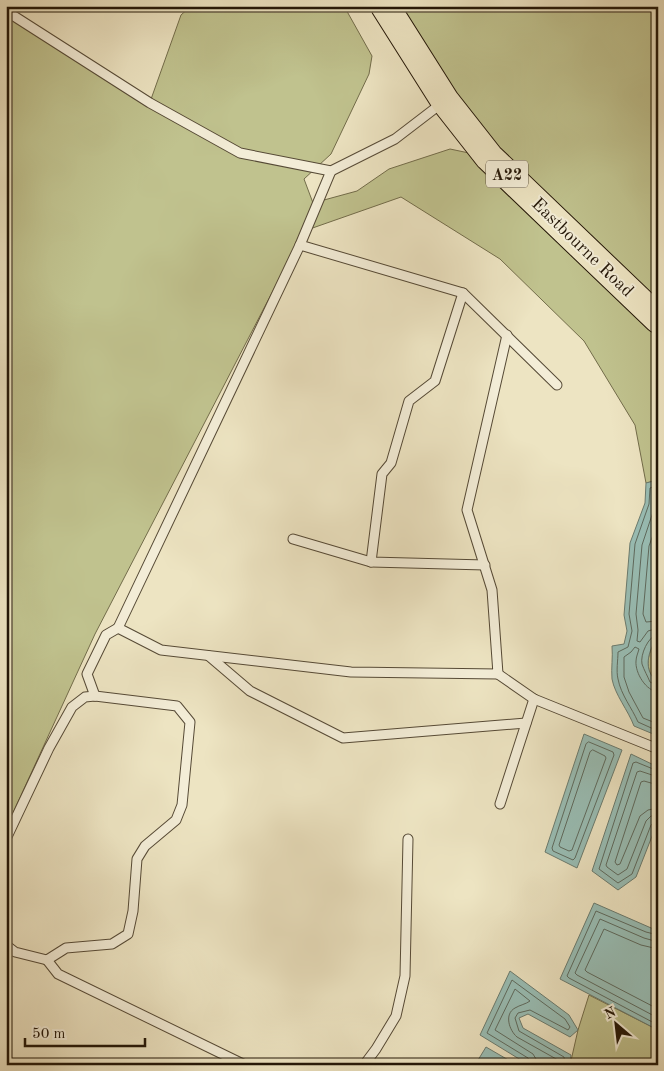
<svg xmlns="http://www.w3.org/2000/svg" width="664" height="1071" viewBox="0 0 664 1071" font-family="'Old Standard TT',serif">
  <rect width="100%" height="100%" fill="#ede4c2"/>
  <filter id="stains"><feTurbulence type="fractalNoise" baseFrequency=".004" numOctaves="4"/><feColorMatrix values="0 0 0 0 .2 0 0 0 0 .09 0 0 0 0 .02 0 0 0 .5 -.17"/></filter>
  <radialGradient id="worn" r=".72"><stop offset=".6" stop-color="#630" stop-opacity="0"/><stop offset="1" stop-color="#630" stop-opacity=".3"/></radialGradient>
  <!-- green -->
  <g fill="#c0c28e" stroke="#726c4a">
    <polygon points="191,6 344,6 372,56 369,74 331,154 304,179 313,203 357,191 389,169 450,149 488,157 385,6 658,6 658,480 646,483 635,425 584,341 500,259 401,197 304,231 95,634 6,828 6,11 150,102 181,15"/>
    <path d="M658 637V682C642 671 648 650 658 637Z"/>
    <polygon points="589,995 658,1030 658,1065 570,1065 578,1030"/>
  </g>
  <!-- water -->
  <g fill="#99beb5" stroke="#6a7b6f">
    <path d="M658 480V637C648 650 642 671 658 682V736L634 726C628 710 615 695 612 679 611 668 613 657 612 646L624 644 627 631 624 615 630 543 645 503 646 483Z"/>
    <polygon points="584,734 622,750 577,868 545,852"/>
    <polygon points="631,754 658,767 658,821 636,877 618,890 592,871"/>
    <polygon points="594,903 658,931 658,1030 560,979"/>
    <polygon points="510,971 569,1015 578,1030 570,1037 528,1014 519,1018 523,1028 571,1055 570,1065 529,1065 480,1035"/>
    <polygon points="486,1047 517,1065 475,1065"/>
  </g>
  <g fill="none" stroke-linecap="round" stroke-linejoin="round">
    <!-- shore -->
    <g stroke="#5e6a5e" stroke-width="1">
      <path d="M658 485 650 488 649 504 635 544 629 614 632 631 628 647 618 652C618 660 616 671 618 679 621 695 632 708 638 722L658 731"/>
      <polyline points="658,492 655,506 642,545 636,614 638,630 637,641 640,642 648,631 658,628"/>
      <polyline points="658,521 649,546 643,614 646,622 658,621"/>
      <path d="M658 634C648 636 640 655 642 664 644 670 648 677 650 682L658 686"/>
      <path d="M658 692C646 691 635 673 636 661 636 657 638 653 639 649L635 647 631 652 624 657V677L629 692 643 718 658 724"/>
      <polygon points="589,742 613,752 614,755 575,858 573,860 553,851 552,848 586,744"/>
      <polygon points="593,750 605,756 606,758 572,850 569,851 560,847 559,845 590,752"/>
      <polyline points="658,771 636,762 633,763 599,869 618,883 632,874 651,825 654,822 658,822"/>
      <polyline points="658,777 640,771 637,772 606,865 607,867 618,875 627,869 646,821 651,816 658,815"/>
      <polyline points="658,785 644,781 641,782 615,862 617,865 620,864 640,816 648,810 658,808"/>
      <polyline points="658,935 646,932 596,911 567,976 569,978 658,1025"/>
      <polyline points="658,942 644,938 600,919 575,973 577,975 658,1018"/>
      <polyline points="658,949 641,945 604,929 585,970 587,972 658,1009"/>
      <polyline points="531,1065 528,1058 487,1033 512,980 565,1019 570,1027 568,1030 530,1010 518,1013 515,1018 519,1031 564,1057 565,1065"/>
      <path d="M537 1065 536 1059 533 1054 495 1030 515 989 530 1001C526 1004 520 1005 515 1008 504 1014 509 1030 517 1037L558 1060 559 1065"/>
    </g>
    <!-- service casing -->
    <g stroke="#564a36" stroke-width="11">
      <g id="service">
        <polyline points="6,11 150,103 240,153 331,171 395,139 442,103"/>
        <polyline points="331,171 300,245 463,293 557,385"/>
        <polyline points="300,245 118,628 161,650 351,672 498,674 492,590 467,510 507,335"/>
        <polyline points="463,293 435,381 409,401 391,463 382,474 371,562 485,565"/>
        <polyline points="293,539 371,562"/>
        <polyline points="209,656 250,691 343,738 526,723"/>
        <polyline points="498,674 534,699 658,749"/>
        <polyline points="95,696 87,674 106,635 118,628"/>
        <polyline points="500,804 534,699"/>
        <polyline points="6,839 49,748 72,707 85,697 95,696 177,706 190,722 182,805 176,820 145,846 137,859 133,911 128,934 112,944 66,948 47,960 15,952 6,945"/>
        <polyline points="47,960 58,974 245,1065"/>
        <polyline points="364,1065 376,1049 396,1016 405,976 408,839"/>
      </g>
    </g>
    <!-- trunk casing -->
    <g stroke="#231607" stroke-width="30">
      <polyline id="trunk" points="385,6 445,101 489,157 658,319"/>
    </g>
    <!-- service -->
    <use href="#service" stroke="#f3edd7" stroke-width="9"/>
    <!-- trunk -->
    <use href="#trunk" stroke="#ede4c2" stroke-width="28"/>
  </g>
  <g text-anchor="middle" stroke-width="4" stroke-linejoin="round" paint-order="stroke">
    <!-- shield labels -->
    <rect fill="#f3edd7" stroke="#615645" stroke-width="1" x="486" y="160.5" width="42" height="27" rx="4"/>
    <g font-size="16" font-weight="bold" fill="#231607">
      <text x="507" y="180">A22</text>
    </g>
    <!-- street labels -->
    <g font-size="18" fill="#231607" stroke="#f3edd7">
      <text transform="translate(583 247) rotate(44)" y="6">Eastbourne Road</text>
    </g>
  </g>
  <!-- margin -->
  <rect width="664" height="1071" fill="none" stroke="#ede4c2" stroke-width="25"/>
  <rect x="8" y="8" width="649" height="1056" fill="none" stroke="#231607" stroke-width="2.5"/>
  <rect x="12" y="12" width="639" height="1046" fill="none" stroke="#231607"/>
  <!-- north arrow -->
  <g transform="translate(616 1024) rotate(332)" stroke="#f3edd7" stroke-width="4" paint-order="stroke">
  <path d="M0-4L9 19L0 12L-9 19Z" fill="#231607"/>
  <text y="-8" font-size="14" font-weight="bold" text-anchor="middle" fill="#231607">N</text>
  </g>
  <!-- scale -->
  <path d="M25 1038v8h120v-8" fill="none" stroke="#231607" stroke-width="2.5"/>
  <text x="32" y="1038" font-size="15" fill="#231607" stroke="#f3edd7" stroke-width="4" paint-order="stroke">50 m</text>
  <rect width="100%" height="100%" filter="url(#stains)"/>
  <rect width="100%" height="100%" fill="url(#worn)"/>
</svg>
